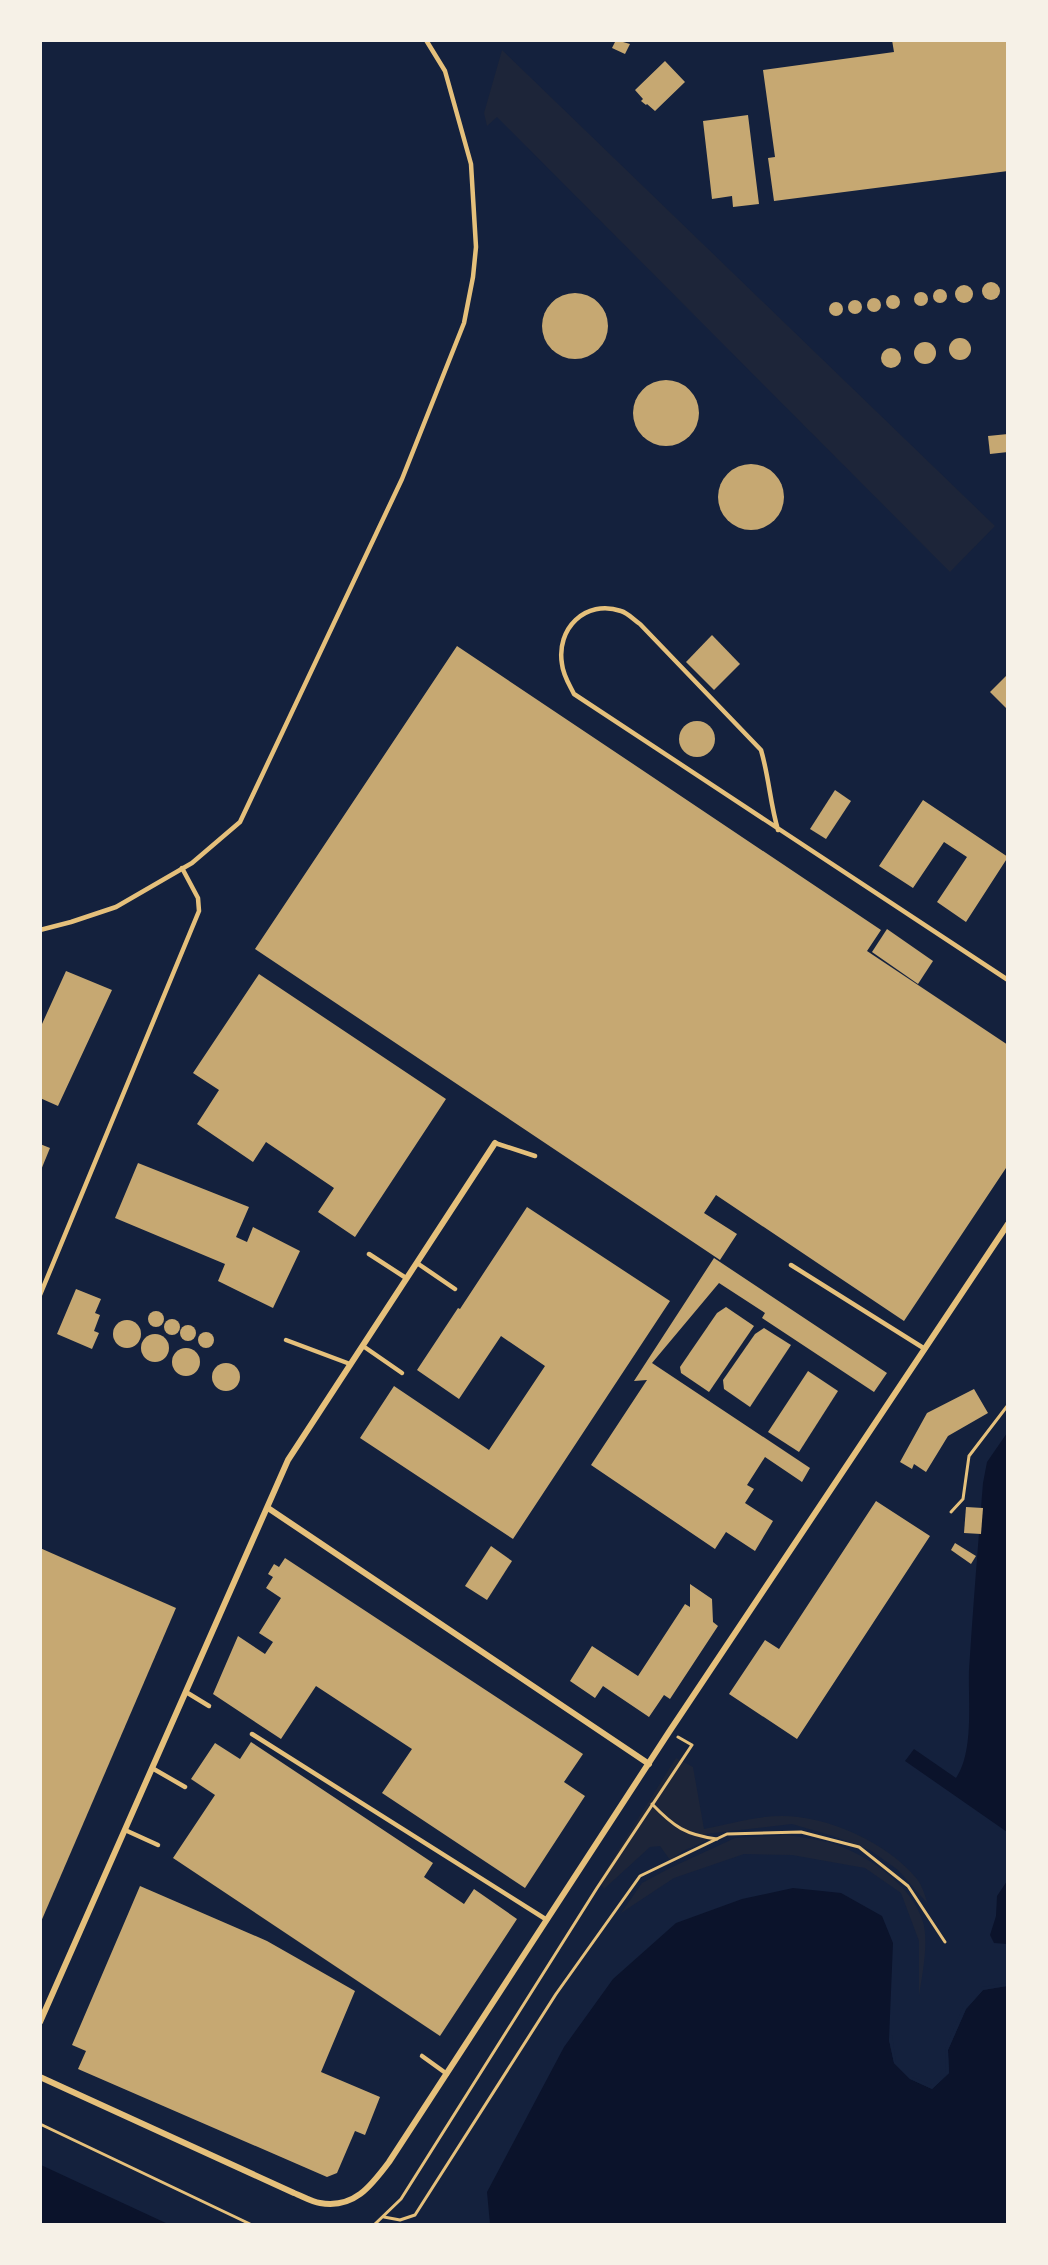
<svg xmlns="http://www.w3.org/2000/svg" width="1048" height="2265" viewBox="0 0 1048 2265" font-family="'Work Sans',sans-serif">
  <rect width="100%" height="100%" fill="#14213d"/>
  <!-- green -->
  <g fill="#1d2539">
    <polygon points="502,50 995,526 950,572 497,117 487,126 484,113"/>
    <path d="M676 1758 693 1767 704 1829C729 1824 756 1816 782 1816 828 1816 888 1843 917 1879 922 1885 925 1896 928 1904L898 1870 870 1850 833 1836 792 1824 705 1834 706 1841 683 1851 670 1860 660 1846 650 1847 604 1889 599 1881Z"/>
    <path d="M787 1835C800 1837 814 1839 828 1842 865 1853 912 1884 923 1922 929 1942 922 1976 919 1996V1941L901 1893 865 1868 792 1855 744 1854 674 1878 621 1913 642 1883 670 1868 735 1838Z"/>
  </g>
  <!-- water -->
  <g fill="#0b132b">
    <path d="M1007 1433V1832L905 1761 914 1749 956 1778C974 1751 968 1702 969 1670 973 1608 978 1545 983 1483L987 1462Z"/>
    <polygon points="1007,1881 1007,1944 994,1943 990,1935 996,1916 997,1896"/>
    <polygon points="793,1888 841,1893 882,1916 893,1943 889,2040 894,2063 910,2079 932,2089 949,2073 948,2050 966,2009 983,1990 1007,1986 1007,2224 490,2224 487,2192 564,2047 613,1979 676,1923 742,1899"/>
    <polygon points="40,2165 41,2165 168,2224 41,2224"/>
  </g>
  <!-- pier -->
  <polygon fill="#14213d" points="1008,1983 1007,1986 983,1990 966,2009 948,2050 949,2073 932,2089 910,2079 894,2063 889,2040 892,2035 896,2062 912,2077 932,2085 946,2072 945,2049 963,2007 982,1987"/>
  <!-- building -->
  <g fill="#c6a872">
    <polygon points="616,40 630,44 625,54 612,48"/>
    <polygon points="892,40 1008,40 1008,171 774,201 768,158 775,157 763,70 894,52"/>
    <polygon points="665,61 685,82 655,111 647,104 646,105 641,101 643,99 635,90"/>
    <polygon points="748,115 759,204 733,207 732,196 712,199 703,121"/>
    <circle cx="991" cy="291" r="9"/>
    <circle cx="964" cy="294" r="9"/>
    <circle cx="940" cy="296" r="7"/>
    <circle cx="921" cy="299" r="7"/>
    <circle cx="575" cy="326" r="33"/>
    <circle cx="893" cy="302" r="7"/>
    <circle cx="874" cy="305" r="7"/>
    <circle cx="855" cy="307" r="7"/>
    <circle cx="836" cy="309" r="7"/>
    <circle cx="960" cy="349" r="11"/>
    <circle cx="925" cy="353" r="11"/>
    <circle cx="891" cy="358" r="10"/>
    <circle cx="666" cy="413" r="33"/>
    <polygon points="1008,434 1008,452 990,454 988,436"/>
    <circle cx="751" cy="497" r="33"/>
    <polygon points="712,635 740,664 714,690 686,662"/>
    <polygon points="457,646 881,930 867,951 1008,1045 1008,1165 904,1321 716,1195 704,1213 737,1234 720,1260 255,949"/>
    <polygon points="1008,674 1008,710 990,692"/>
    <circle cx="697" cy="739" r="18"/>
    <polygon points="835,790 851,801 826,839 810,829"/>
    <polygon points="923,800 1008,857 966,922 937,902 967,857 944,842 913,888 879,866"/>
    <polygon points="887,929 933,961 918,984 872,952"/>
    <polygon points="66,971 112,990 58,1106 40,1098 40,1023 42,1024"/>
    <polygon points="259,974 446,1099 355,1237 318,1212 334,1188 266,1142 253,1162 197,1124 219,1090 193,1073"/>
    <polygon points="40,1144 50,1148 41,1170 40,1170"/>
    <polygon points="138,1163 249,1207 236,1237 247,1242 253,1227 300,1251 273,1308 218,1281 225,1264 115,1218"/>
    <polygon points="527,1207 670,1301 513,1539 360,1438 394,1386 489,1450 545,1366 501,1336 459,1399 417,1370 458,1308 460,1309"/>
    <polygon points="714,1258 887,1373 874,1392 762,1318 765,1313 719,1283 652,1363 810,1468 802,1482 765,1457 747,1485 754,1489 745,1503 773,1521 755,1551 726,1532 715,1549 591,1465 647,1380 634,1381"/>
    <polygon points="76,1289 101,1299 95,1313 100,1315 94,1331 99,1333 92,1349 57,1334"/>
    <polygon points="726,1307 754,1326 709,1392 681,1373 680,1367 717,1313"/>
    <circle cx="156" cy="1319" r="8"/>
    <circle cx="172" cy="1327" r="8"/>
    <circle cx="127" cy="1334" r="14"/>
    <circle cx="188" cy="1333" r="8"/>
    <polygon points="764,1328 791,1345 750,1407 724,1389 723,1380 755,1334"/>
    <circle cx="206" cy="1340" r="8"/>
    <circle cx="155" cy="1348" r="14"/>
    <circle cx="186" cy="1362" r="14"/>
    <circle cx="226" cy="1377" r="14"/>
    <polygon points="808,1371 838,1391 799,1452 768,1432"/>
    <polygon points="974,1389 988,1413 948,1436 926,1472 914,1464 912,1469 900,1462 927,1413"/>
    <polygon points="876,1501 930,1536 797,1739 729,1694 765,1640 779,1649"/>
    <polygon points="966,1507 983,1508 981,1534 964,1533"/>
    <polygon points="955,1543 976,1556 971,1564 951,1550"/>
    <polygon points="491,1546 512,1561 487,1600 465,1586"/>
    <polygon points="40,1548 176,1608 40,1924"/>
    <polygon points="285,1558 583,1754 564,1782 585,1796 525,1888 382,1793 412,1749 316,1686 281,1739 213,1694 238,1636 265,1654 273,1642 259,1633 281,1598 266,1588 273,1577 268,1574 274,1564 279,1567"/>
    <polygon points="690,1584 712,1599 713,1622 718,1626 670,1699 664,1695 649,1717 603,1686 595,1698 570,1681 592,1646 638,1676 685,1604 690,1607"/>
    <polygon points="251,1742 433,1863 424,1877 464,1904 474,1889 517,1919 440,2036 173,1858 215,1795 191,1779 215,1743 240,1759"/>
    <polygon points="140,1886 267,1941 355,1991 321,2072 380,2097 365,2135 355,2131 337,2173 327,2177 78,2069 86,2051 72,2045"/>
  </g>
  <g fill="none" stroke-linecap="round" stroke-linejoin="round">
    <!-- path -->
    <g stroke="#e5c07b" stroke-width="3">
      <polyline points="951,1512 963,1499 969,1456 1008,1405"/>
      <path d="M652 1804C674 1827 686 1835 717 1839"/>
      <polyline points="40,2124 250,2224"/>
      <polyline points="384,2217 400,2220 415,2215 556,1994 640,1876 727,1834 801,1832 859,1847 908,1886 945,1942"/>
      <polyline points="375,2224 401,2199 597,1888 692,1745 678,1737"/>
    </g>
    <!-- service -->
    <g stroke="#e5c07b" stroke-width="4.5">
      <path d="M778 830C770 803 769 777 761 750L640 624C634 620 628 613 621 611 585 599 556 629 562 664 563 675 569 684 574 694L1008 980"/>
      <polyline points="40,930 71,922 116,907 192,863 240,822 402,479 464,323 473,277 476,247 471,164 445,71 426,40"/>
      <polyline points="495,1143 535,1156"/>
      <polyline points="369,1254 406,1278"/>
      <polyline points="417,1263 455,1289"/>
      <polyline points="791,1265 925,1349"/>
      <polyline points="40,1295 199,911 198,898 182,868"/>
      <polyline points="286,1340 350,1364"/>
      <polyline points="363,1346 402,1373"/>
      <polyline points="186,1692 209,1706"/>
      <polyline points="252,1734 547,1920"/>
      <polyline points="152,1768 185,1787"/>
      <polyline points="125,1830 158,1845"/>
      <polyline points="422,2056 447,2074"/>
    </g>
    <!-- minor -->
    <g stroke="#e5c07b" stroke-width="6">
      <polyline points="268,1508 649,1764"/>
      <polyline points="40,2022 288,1460 495,1143"/>
      <path d="M40 2077 294 2193C302 2196 312 2202 320 2203 354 2209 371 2186 389 2162L669 1732 1008 1224"/>
    </g>
  </g>
  <!-- border -->
  <rect width="1048" height="2265" fill="none" stroke="#f6f1e7" stroke-width="84"/>
</svg>
